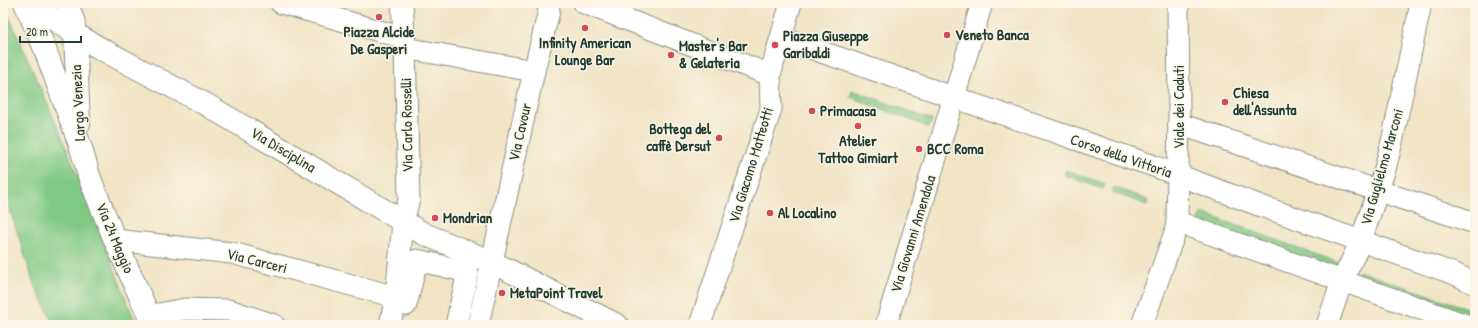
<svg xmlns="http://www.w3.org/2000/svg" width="1478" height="328" viewBox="0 0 1478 328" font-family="'Patrick Hand',sans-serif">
  <rect width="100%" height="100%" fill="#fcf5e5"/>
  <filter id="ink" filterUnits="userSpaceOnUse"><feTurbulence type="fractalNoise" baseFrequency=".025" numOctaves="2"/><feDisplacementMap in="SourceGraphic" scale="8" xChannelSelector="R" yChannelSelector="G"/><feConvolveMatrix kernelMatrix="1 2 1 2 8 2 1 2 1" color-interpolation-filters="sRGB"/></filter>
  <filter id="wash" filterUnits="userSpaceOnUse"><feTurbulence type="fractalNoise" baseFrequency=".012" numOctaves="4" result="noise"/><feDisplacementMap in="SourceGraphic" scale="16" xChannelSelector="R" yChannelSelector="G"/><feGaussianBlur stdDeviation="0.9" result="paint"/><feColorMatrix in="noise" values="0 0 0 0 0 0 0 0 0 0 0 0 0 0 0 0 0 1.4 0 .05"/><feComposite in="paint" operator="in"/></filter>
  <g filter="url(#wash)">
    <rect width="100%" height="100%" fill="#f0e4c5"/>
    <!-- green -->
    <g fill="#80c985" stroke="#50835c">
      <polygon points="3,3 63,139 132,314 139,325 54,325 33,281 3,188"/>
      <polygon points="852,90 932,120 929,127 850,97"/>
      <polygon points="1066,170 1105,184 1103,189 1064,175"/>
      <polygon points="1114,187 1148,200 1147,205 1112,192"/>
      <polygon points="1202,213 1339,263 1336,272 1199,221"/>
      <polygon points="1359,271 1475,311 1475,321 1356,279"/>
    </g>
  </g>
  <g filter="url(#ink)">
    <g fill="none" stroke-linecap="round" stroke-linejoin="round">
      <!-- street casing -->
      <g stroke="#88907c" stroke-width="23">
        <g id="street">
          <polyline points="67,3 74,21 75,34"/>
          <polyline points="281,3 404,38"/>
          <polyline points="584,3 770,75"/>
          <polyline points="781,38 1151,165 1261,206 1455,274 1475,284"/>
          <polyline points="405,48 534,71"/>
          <polyline points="1179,124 1475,223"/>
          <polyline points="1177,222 1466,325"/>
          <polyline points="115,240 232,253 396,297"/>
          <polyline points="406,305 417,260 468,272 456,325"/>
          <polyline points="148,316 185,309 229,310 274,325"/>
          <polyline points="390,325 396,297 403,222 409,199 405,48 402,3"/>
          <polyline points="478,325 534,71 549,11 548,3"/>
          <polyline points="700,325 771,109 770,75 791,3"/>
          <polyline points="886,325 982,3"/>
          <polyline points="1142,325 1175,232 1177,222 1179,115 1178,3"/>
          <polyline points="1327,325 1342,281 1361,241 1385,169 1392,142 1421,3"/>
        </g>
      </g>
      <!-- secondary casing -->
      <g stroke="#88907c" stroke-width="24">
        <g id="secondary">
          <polyline points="25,3 43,44 81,148 90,179 115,240 153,325"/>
          <polyline points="34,3 52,18 75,34 103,50 207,105 424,234 492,262 617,325"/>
          <polyline points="75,34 79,123"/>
        </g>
      </g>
      <!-- street -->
      <use href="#street" stroke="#fff" stroke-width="21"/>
      <!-- secondary -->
      <use href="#secondary" stroke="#fff" stroke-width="22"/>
    </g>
  </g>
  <!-- markers -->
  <g fill="#d1495b" stroke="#fcf5e5" stroke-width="1.5">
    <circle cx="379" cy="17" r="4"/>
    <circle cx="585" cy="28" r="4"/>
    <circle cx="947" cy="35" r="4"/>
    <circle cx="775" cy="45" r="4"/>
    <circle cx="671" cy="55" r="4"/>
    <circle cx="1225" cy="102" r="4"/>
    <circle cx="812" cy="111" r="4"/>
    <circle cx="858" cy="126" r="4"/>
    <circle cx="719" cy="138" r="4"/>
    <circle cx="919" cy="149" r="4"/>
    <circle cx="770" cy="213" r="4"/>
    <circle cx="435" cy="218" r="4"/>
    <circle cx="502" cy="293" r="4"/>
  </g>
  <g text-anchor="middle" stroke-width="3" stroke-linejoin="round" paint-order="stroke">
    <!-- poi labels -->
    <g font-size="15" font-weight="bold" fill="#1f3d34" stroke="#fcf5e5" text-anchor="start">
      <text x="379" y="37" text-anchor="middle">Piazza Alcide<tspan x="379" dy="17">De Gasperi</tspan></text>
      <text x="955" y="40">Veneto Banca</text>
      <text x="783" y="41">Piazza Giuseppe<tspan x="783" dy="17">Garibaldi</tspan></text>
      <text x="585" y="48" text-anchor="middle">Infinity American<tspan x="585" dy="17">Lounge Bar</tspan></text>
      <text x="679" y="51">Master's Bar<tspan x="679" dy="17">&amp; Gelateria</tspan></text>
      <text x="1233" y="98">Chiesa<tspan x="1233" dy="17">dell'Assunta</tspan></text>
      <text x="820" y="116">Primacasa</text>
      <text x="711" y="134" text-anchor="end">Bottega del<tspan x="711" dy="17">caffè Dersut</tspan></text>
      <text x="858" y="146" text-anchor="middle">Atelier<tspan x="858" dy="17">Tattoo Gimiart</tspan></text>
      <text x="927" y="154">BCC Roma</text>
      <text x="778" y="218">Al Localino</text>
      <text x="443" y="223">Mondrian</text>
      <text x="510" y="298">MetaPoint Travel</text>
    </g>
    <!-- street labels -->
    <g font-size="15" fill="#1f3d34" stroke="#fcf5e5">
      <text transform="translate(78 103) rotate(-93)" y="5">Largo Venezia</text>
      <text transform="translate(1179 107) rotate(-90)" y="5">Viale dei Caduti</text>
      <text transform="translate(407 125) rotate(-91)" y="5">Via Carlo Rosselli</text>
      <text transform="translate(520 132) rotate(-77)" y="5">Via Cavour</text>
      <text transform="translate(283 150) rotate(31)" y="5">Via Disciplina</text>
      <text transform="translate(1121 156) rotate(19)" y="5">Corso della Vittoria</text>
      <text transform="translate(751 165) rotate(-73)" y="5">Via Giacomo Matteotti</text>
      <text transform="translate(1382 167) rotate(-74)" y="5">Via Guglielmo Marconi</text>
      <text transform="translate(913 234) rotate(-73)" y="5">Via Giovanni Amendola</text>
      <text transform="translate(115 238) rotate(67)" y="5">Via 24 Maggio</text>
      <text transform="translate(257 261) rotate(14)" y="5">Via Carceri</text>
    </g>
  </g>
  <!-- margin -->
  <rect width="1478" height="328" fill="none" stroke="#fcf5e5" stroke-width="16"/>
  <!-- scale -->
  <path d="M20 36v6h61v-6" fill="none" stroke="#1f3d34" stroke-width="2"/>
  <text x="26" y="36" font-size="12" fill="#1f3d34" stroke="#fcf5e5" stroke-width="3" paint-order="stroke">20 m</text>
</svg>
